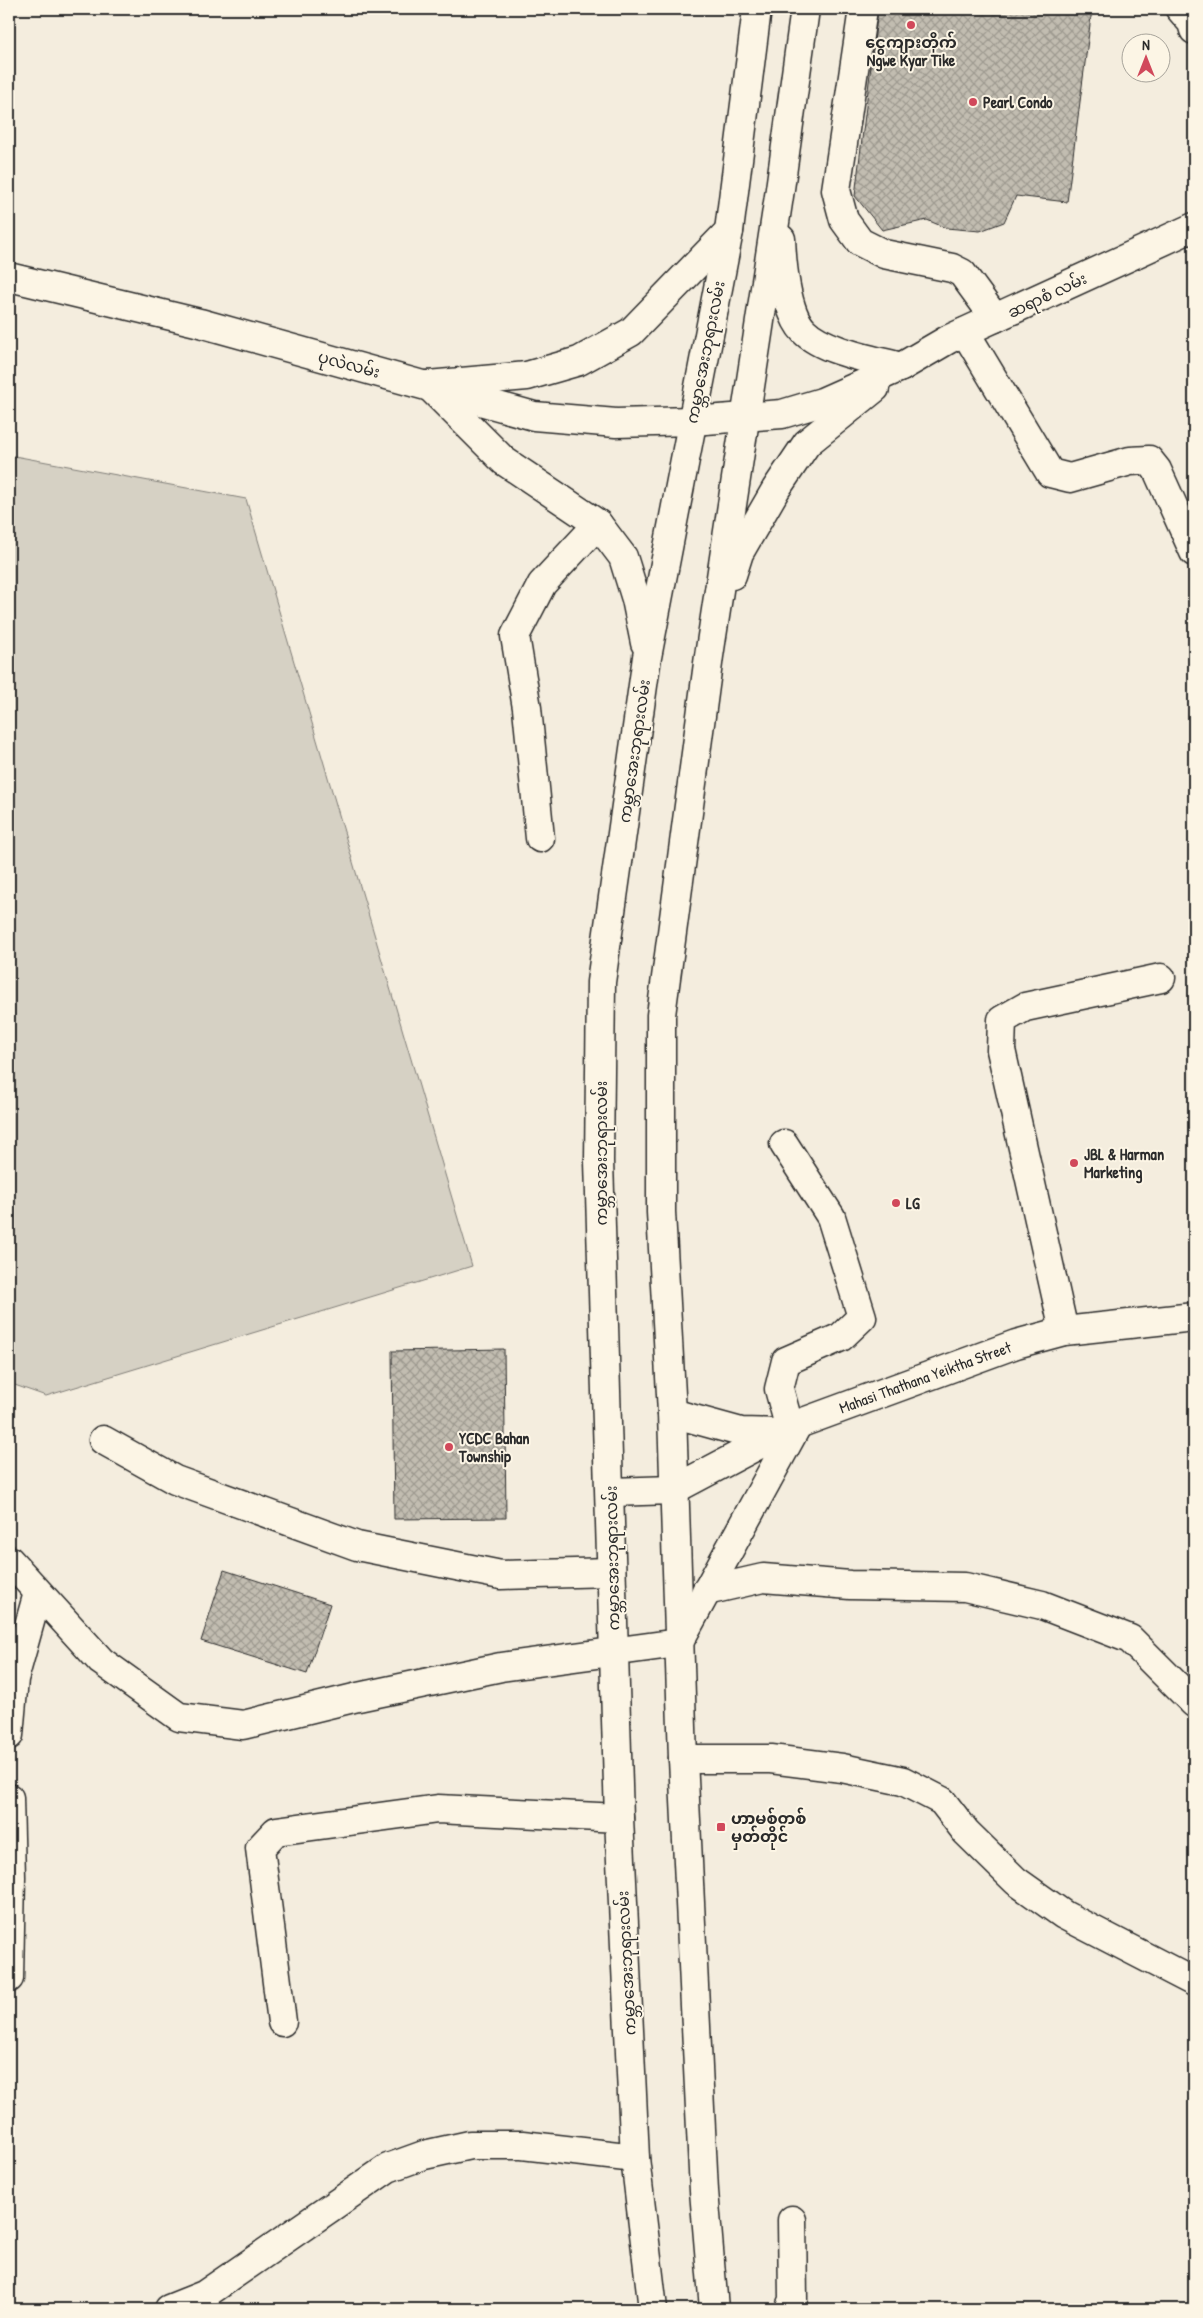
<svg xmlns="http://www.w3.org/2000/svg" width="1203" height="2318" viewBox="0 0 1203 2318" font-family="'Patrick Hand','Noto Sans Myanmar',sans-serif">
  <defs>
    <pattern id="building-cross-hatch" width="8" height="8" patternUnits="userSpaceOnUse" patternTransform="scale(1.25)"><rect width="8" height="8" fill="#c2bdb1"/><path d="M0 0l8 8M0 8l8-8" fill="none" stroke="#9e9a90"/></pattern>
  </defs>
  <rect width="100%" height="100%" fill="#f4edde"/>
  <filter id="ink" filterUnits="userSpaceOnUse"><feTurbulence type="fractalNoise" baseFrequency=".02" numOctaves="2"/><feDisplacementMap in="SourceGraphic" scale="10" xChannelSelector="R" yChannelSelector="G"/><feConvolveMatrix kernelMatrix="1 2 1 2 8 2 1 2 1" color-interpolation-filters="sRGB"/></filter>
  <g filter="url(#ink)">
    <!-- grass -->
    <polygon fill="#d6d1c4" stroke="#807e78" points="9,455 246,499 472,1266 46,1396 9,1383"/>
    <!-- building -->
    <g fill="url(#building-cross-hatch)" stroke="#2b2b2b">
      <polygon points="878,9 1092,9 1067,202 1016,196 1004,222 980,231 946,228 927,220 882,230 855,196"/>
      <polygon points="504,1349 506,1518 394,1519 392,1351"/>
      <polygon points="224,1570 330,1604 307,1674 201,1641"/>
    </g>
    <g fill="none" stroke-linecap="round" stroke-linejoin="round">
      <!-- minor casing -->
      <g stroke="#2b2b2b" stroke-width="31">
        <g id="minor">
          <polyline points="863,9 836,190 844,220 860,242 884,254 952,268 962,273 995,318"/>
          <polyline points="1180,9 1192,23 1194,30"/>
          <polyline points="9,277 200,323 534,416 616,423 693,421"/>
          <polyline points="965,332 1050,473 1070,478 1130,461 1149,460 1157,470 1194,552"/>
          <polyline points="540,838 527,708 515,636 542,584 598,524"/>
          <polyline points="784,1144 831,1217 862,1317 841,1337 786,1361 779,1389 790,1429"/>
          <polyline points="1064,1331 1001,1050 1002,1020 1025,1007 1161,978"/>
          <polyline points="103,1440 175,1480 357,1546 501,1575 611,1572"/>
          <polyline points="611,1492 673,1490 798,1424 1016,1344 1064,1331 1194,1317"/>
          <polyline points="9,1560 101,1661 179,1717 243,1725 358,1697 501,1667 678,1643"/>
          <polyline points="706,1591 763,1578 850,1585 965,1587 1042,1605 1130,1639 1194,1703"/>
          <polyline points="9,1735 14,1679 38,1593"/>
          <polyline points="683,1759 771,1759 842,1768 903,1781 942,1801 966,1832 1016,1881 1064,1915 1194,1982"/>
          <polyline points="9,1798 11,1877 9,1978"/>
          <polyline points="282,2022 260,1848 276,1831 438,1809 619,1818"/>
          <polyline points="169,2309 204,2295 388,2168 424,2155 470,2145 522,2145 635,2158"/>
          <polyline points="789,2309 793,2300 792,2220"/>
        </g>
      </g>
      <!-- major casing -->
      <g stroke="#2b2b2b" stroke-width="31">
        <g id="major">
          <path d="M781 239C782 263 786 313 804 331 823 351 875 360 901 367"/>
          <polyline points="428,385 504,461 598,524 623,557 636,599 645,643"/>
          <polyline points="428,385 527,376 579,361 631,332 729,231"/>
          <polyline points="693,421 782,414 822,402 901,367 949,339 1194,227"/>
          <polyline points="732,575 739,553 776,489 807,443 875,388"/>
          <polyline points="672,1413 741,1432 782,1433"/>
          <polyline points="679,1642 798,1424"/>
          <polyline points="653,2309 635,2158 619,1818 599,1161 601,982 647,657 729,231 757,9"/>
          <polyline points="714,2309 704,2191 683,1759 672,1413 661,1212 661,1015 709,656 779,196 805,9"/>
        </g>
      </g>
      <!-- minor -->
      <use href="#minor" stroke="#fcf5e5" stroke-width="28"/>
      <!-- major -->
      <use href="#major" stroke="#fcf5e5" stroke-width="28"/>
    </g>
  </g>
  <!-- markers -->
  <g fill="#d1495b" stroke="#fcf5e5" stroke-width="2">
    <circle cx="911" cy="25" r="5"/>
    <circle cx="973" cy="102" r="5"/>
    <circle cx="1074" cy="1163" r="5"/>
    <circle cx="896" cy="1203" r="5"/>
    <circle cx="449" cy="1447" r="5"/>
    <rect x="716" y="1822" width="10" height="10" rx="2.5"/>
  </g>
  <g text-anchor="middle" stroke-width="4" stroke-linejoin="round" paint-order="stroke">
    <!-- poi labels -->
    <g font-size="16" font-weight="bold" fill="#2b2b2b" stroke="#fcf5e5" text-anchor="start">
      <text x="911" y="48" text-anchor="middle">ငွေကျားတိုက်<tspan x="911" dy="18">Ngwe Kyar Tike</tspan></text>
      <text x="983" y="108">Pearl Condo</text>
      <text x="1084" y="1160">JBL &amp; Harman<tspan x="1084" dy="18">Marketing</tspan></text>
      <text x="906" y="1209">LG</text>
      <text x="459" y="1444">YCDC Bahan<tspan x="459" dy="18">Township</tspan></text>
      <text x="731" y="1824">ဟာမစ်တစ်<tspan x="731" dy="18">မှတ်တိုင်</tspan></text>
    </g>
    <!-- street labels -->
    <g font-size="16" fill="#2b2b2b" stroke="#fcf5e5">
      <text transform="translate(1047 295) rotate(-25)" y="6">ဆရာစံ လမ်း</text>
      <text transform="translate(705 352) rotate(-79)" y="6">ကမ္ဘာအေးဘုရားလမ်း</text>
      <text transform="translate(349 364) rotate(15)" y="6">ပုလဲလမ်း</text>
      <text transform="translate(634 751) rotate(-82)" y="6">ကမ္ဘာအေးဘုရားလမ်း</text>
      <text transform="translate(601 1153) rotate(-90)" y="6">ကမ္ဘာအေးဘုရားလမ်း</text>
      <text transform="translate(925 1377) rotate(-20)" y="6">Mahasi Thathana Yeiktha Street</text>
      <text transform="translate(612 1558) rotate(-91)" y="6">ကမ္ဘာအေးဘုရားလမ်း</text>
      <text transform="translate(626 1963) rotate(-93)" y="6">ကမ္ဘာအေးဘုရားလမ်း</text>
    </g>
  </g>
  <!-- margin -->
  <rect width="1203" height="2318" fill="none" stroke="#fcf5e5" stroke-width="30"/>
  <rect x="15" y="15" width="1173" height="2288" fill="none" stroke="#2b2b2b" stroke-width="2" filter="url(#ink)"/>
  <!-- north arrow -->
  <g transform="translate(1146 58)"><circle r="24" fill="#fcf5e5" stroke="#a8a49b"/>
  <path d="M0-4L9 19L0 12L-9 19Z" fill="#d1495b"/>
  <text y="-8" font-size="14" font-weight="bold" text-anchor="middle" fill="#2b2b2b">N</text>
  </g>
</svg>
